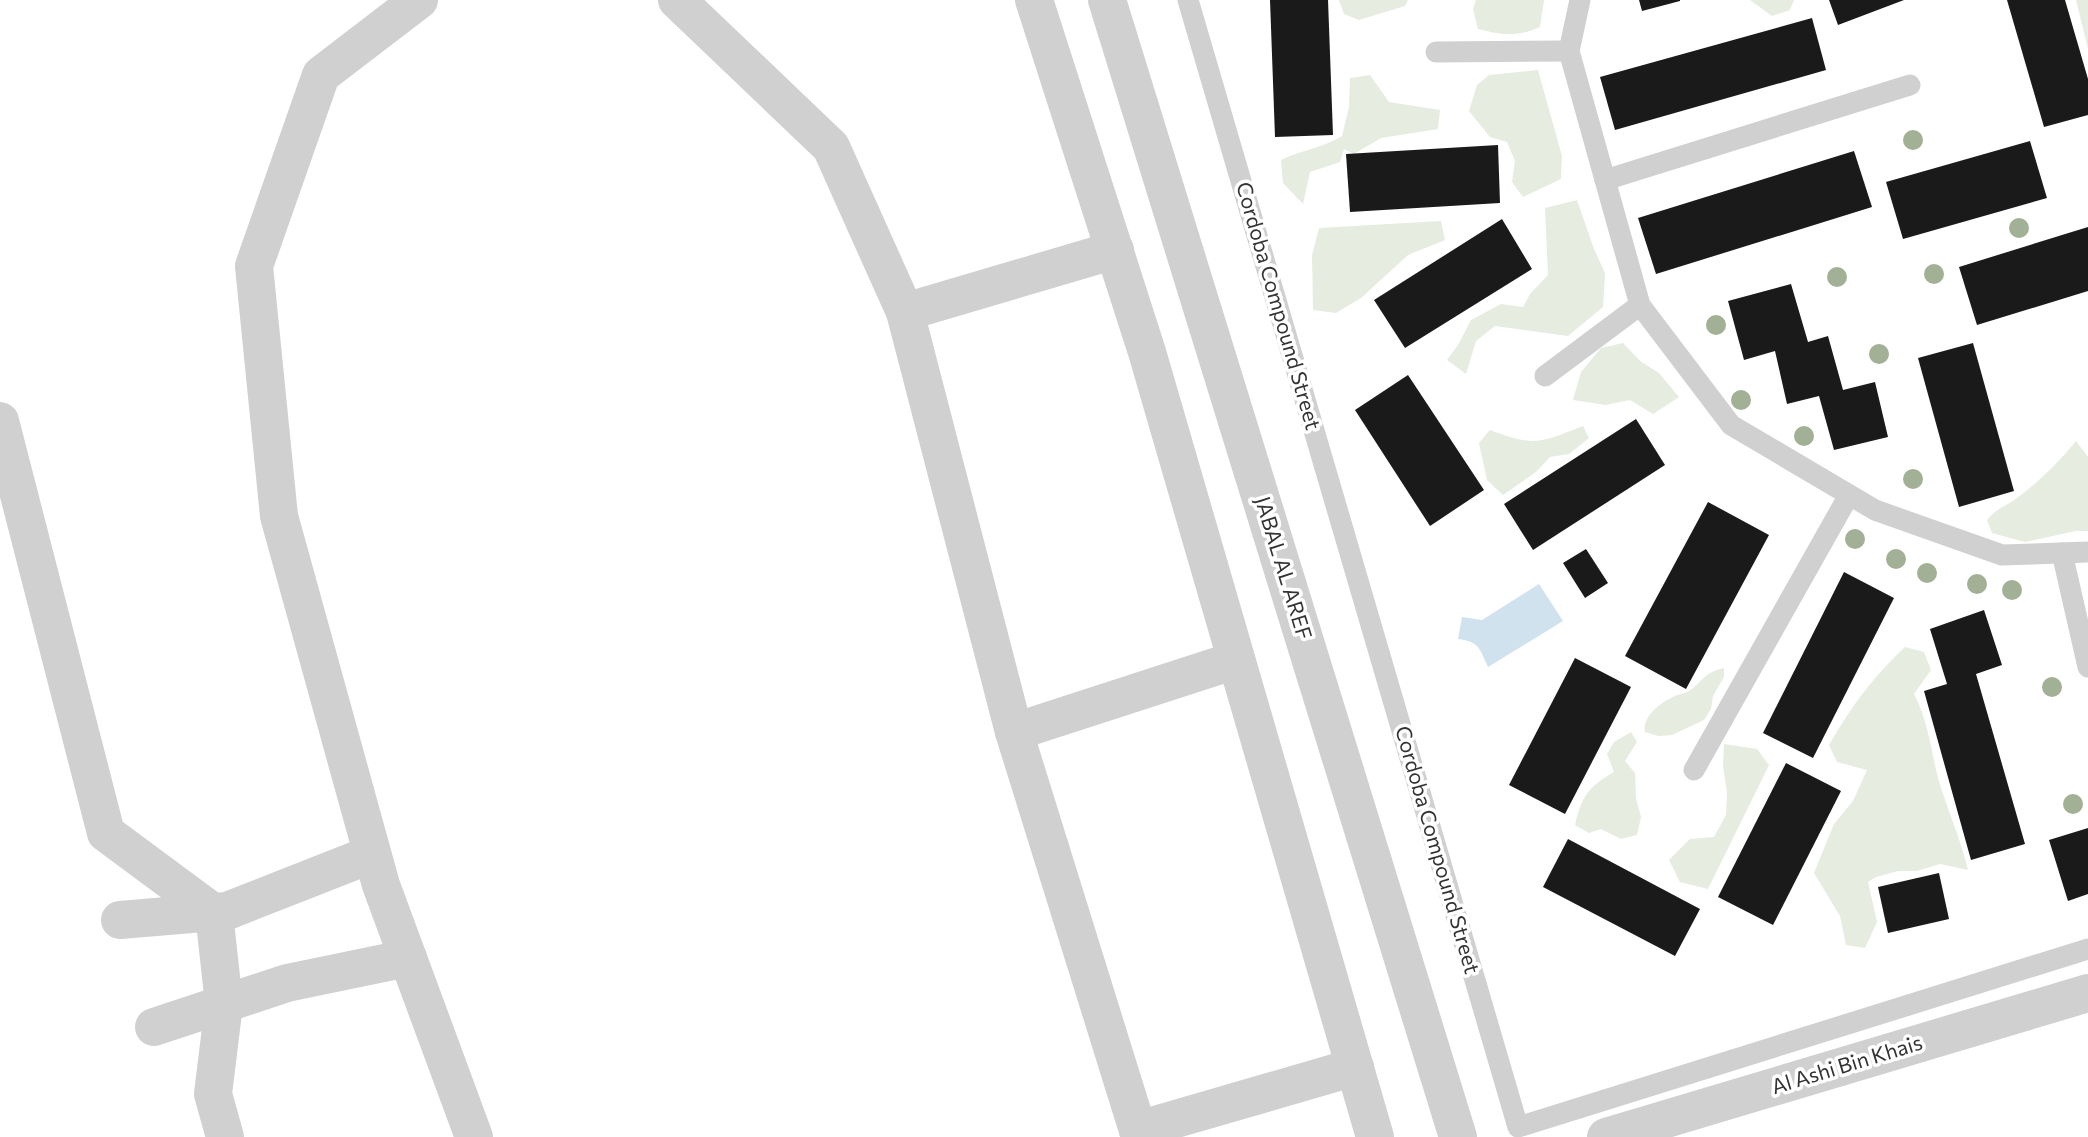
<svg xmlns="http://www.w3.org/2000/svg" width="2088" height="1137" viewBox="0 0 2088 1137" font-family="Commissioner,sans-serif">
  <rect width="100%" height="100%" fill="#fff"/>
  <!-- green -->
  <g fill="#e6ecdf">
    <polygon points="1339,0 1408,0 1405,6 1359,20 1344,14"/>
    <path d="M1476 0H1544L1540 27C1517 37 1502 35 1478 29L1473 9Z"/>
    <polygon points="1750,0 1794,0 1790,10 1772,16"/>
    <polygon points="2076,0 2088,0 2088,49"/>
    <polygon points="1538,70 1562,156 1561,179 1523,197 1512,182 1515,161 1507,142 1490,137 1469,111 1477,85 1489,75"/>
    <path d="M1370 75 1389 102 1440 110 1438 129 1381 138 1354 154 1344 149 1340 162 1310 172 1303 204 1283 183 1281 160C1301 150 1323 148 1342 136L1349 107 1350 78Z"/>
    <polygon points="1577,200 1594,249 1605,273 1603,307 1568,336 1495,326 1476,341 1466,374 1447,360 1458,345 1471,320 1501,304 1523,307 1530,294 1548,275 1545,208"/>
    <polygon points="1441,221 1445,240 1408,255 1361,298 1336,313 1313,310 1312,255 1319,228"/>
    <polygon points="1623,343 1640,361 1659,373 1679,397 1653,414 1630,400 1606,405 1573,400 1581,372 1601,348"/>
    <path d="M1583 426 1589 438 1569 454 1550 457 1536 472 1503 495 1487 480 1479 443 1490 430C1535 447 1539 443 1583 426Z"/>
    <path d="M2076 441 2088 457V531H2076L2025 542 1992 533 1987 520C1997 508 2005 507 2017 498 2040 481 2059 462 2076 441Z"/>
    <path d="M1905 647 1924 652 1931 670 1914 694C1930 724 1931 756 1941 788 1950 815 1961 841 1968 870L1940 864 1917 871H1898L1876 877 1868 882 1877 922 1865 948 1846 945 1840 916 1814 873 1834 824 1853 801 1867 770 1837 762 1829 745C1851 707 1873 677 1905 647Z"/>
    <path d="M1724 668V677L1713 696 1711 709 1704 720 1672 735 1658 736 1645 732C1642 717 1659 704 1671 698 1677 694 1686 694 1692 689 1704 679 1706 672 1724 668Z"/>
    <path d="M1631 732 1637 742 1625 761 1635 773 1636 798 1641 817 1637 835 1621 839 1601 829 1589 833 1575 825C1582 796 1588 787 1614 772L1607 754 1614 742Z"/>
    <polygon points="1724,744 1757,749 1769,765 1708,889 1680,882 1669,860 1690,839 1714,837 1726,815 1727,793 1723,766"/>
  </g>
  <!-- water -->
  <path fill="#cfe2ee" d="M1539 584 1563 621 1488 667C1479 648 1480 642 1458 639L1462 617 1482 620Z"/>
  <!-- building -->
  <g fill="#1a1a1a">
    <polygon points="1270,0 1328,0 1333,135 1275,137"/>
    <polygon points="1639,0 1680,0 1680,1 1642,11"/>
    <polygon points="1829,0 1904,0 1838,25"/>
    <polygon points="2007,0 2065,0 2088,79 2088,115 2044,127"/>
    <polygon points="1812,18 1826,70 1615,130 1600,77"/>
    <polygon points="2030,141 2047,198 1903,239 1886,182"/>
    <polygon points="1498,145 1500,203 1350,212 1346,154"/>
    <polygon points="1854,151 1872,207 1656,274 1638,218"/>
    <polygon points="1502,219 1532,269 1405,348 1374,300"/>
    <polygon points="2088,227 2088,291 1977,325 1959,267"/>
    <polygon points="1791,284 1808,342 1828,336 1843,390 1875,382 1888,437 1834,450 1819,396 1787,404 1775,351 1744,360 1728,301"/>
    <polygon points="1973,343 2014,491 1959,507 1918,358"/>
    <polygon points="1408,375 1484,490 1430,526 1355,410"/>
    <polygon points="1636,419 1665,465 1533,550 1504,504"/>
    <polygon points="1708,502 1769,535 1686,689 1625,656"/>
    <polygon points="1586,549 1608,583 1585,598 1563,563"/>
    <polygon points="1844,572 1894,598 1813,758 1763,733"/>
    <polygon points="1984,610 2002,665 1976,674 2025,844 1971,860 1924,691 1947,684 1930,629"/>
    <polygon points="1575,658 1631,687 1565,814 1509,785"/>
    <polygon points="1786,763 1841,791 1773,925 1718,897"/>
    <polygon points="2088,828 2088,894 2068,901 2049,840"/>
    <polygon points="1568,839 1700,909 1675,956 1543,887"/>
    <polygon points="1939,873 1949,919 1888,933 1878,887"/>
  </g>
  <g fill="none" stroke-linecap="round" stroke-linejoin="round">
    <!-- lane -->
    <g stroke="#d0d0d0" stroke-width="21">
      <polyline points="1188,0 1518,1127 2088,949"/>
      <polyline points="1580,0 1569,51 1640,305 1731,425 1875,510 2002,555 2088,552"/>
      <polyline points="1436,52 1569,51"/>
      <polyline points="1605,180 1910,85"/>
      <polyline points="1545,376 1640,305"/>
      <polyline points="2062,553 2088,667"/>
      <polyline points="1694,770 1849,495"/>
    </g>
    <!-- street -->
    <g stroke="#d0d0d0" stroke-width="38">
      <polyline points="419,0 321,75 254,266 279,516 381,885 474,1137"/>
      <polyline points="677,0 831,147 905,312 1014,732 1140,1137"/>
      <polyline points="1034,0 1147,352 1375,1137"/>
      <polyline points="1107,0 1458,1137"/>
      <polyline points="905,312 1115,250"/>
      <polyline points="0,421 106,833 214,913 224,1004 213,1094 225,1137"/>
      <polyline points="1014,732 1236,660"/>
      <polyline points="120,920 227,911 372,854"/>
      <polyline points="154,1027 287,983 408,958"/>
      <polyline points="1138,1130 1355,1067"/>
      <polyline points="1606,1137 2088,993"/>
    </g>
  </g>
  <!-- trees -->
  <g fill="#a2b095">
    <circle cx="1913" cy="140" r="10"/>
    <circle cx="2019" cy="228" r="10"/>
    <circle cx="1934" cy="274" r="10"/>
    <circle cx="1837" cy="277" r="10"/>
    <circle cx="1716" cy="325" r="10"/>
    <circle cx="1879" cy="354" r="10"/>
    <circle cx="1741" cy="400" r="10"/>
    <circle cx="1804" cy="436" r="10"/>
    <circle cx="1913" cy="479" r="10"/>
    <circle cx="1855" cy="539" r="10"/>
    <circle cx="1896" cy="559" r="10"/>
    <circle cx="1927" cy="573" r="10"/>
    <circle cx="1977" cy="584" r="10"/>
    <circle cx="2012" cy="590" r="10"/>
    <circle cx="2052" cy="687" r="10"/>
    <circle cx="2073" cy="804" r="10"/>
  </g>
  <g text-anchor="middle" stroke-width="7" stroke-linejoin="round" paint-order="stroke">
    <!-- street labels -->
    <g font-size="21" fill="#333" stroke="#fff">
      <text transform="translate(1278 306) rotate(74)" y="7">Cordoba Compound Street</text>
      <text transform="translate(1283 568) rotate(73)" y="7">JABAL AL AREF</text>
      <text transform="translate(1437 850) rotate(74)" y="7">Cordoba Compound Street</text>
      <text transform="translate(1847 1065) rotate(-17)" y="7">Al Ashi Bin Khais</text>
    </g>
  </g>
</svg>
